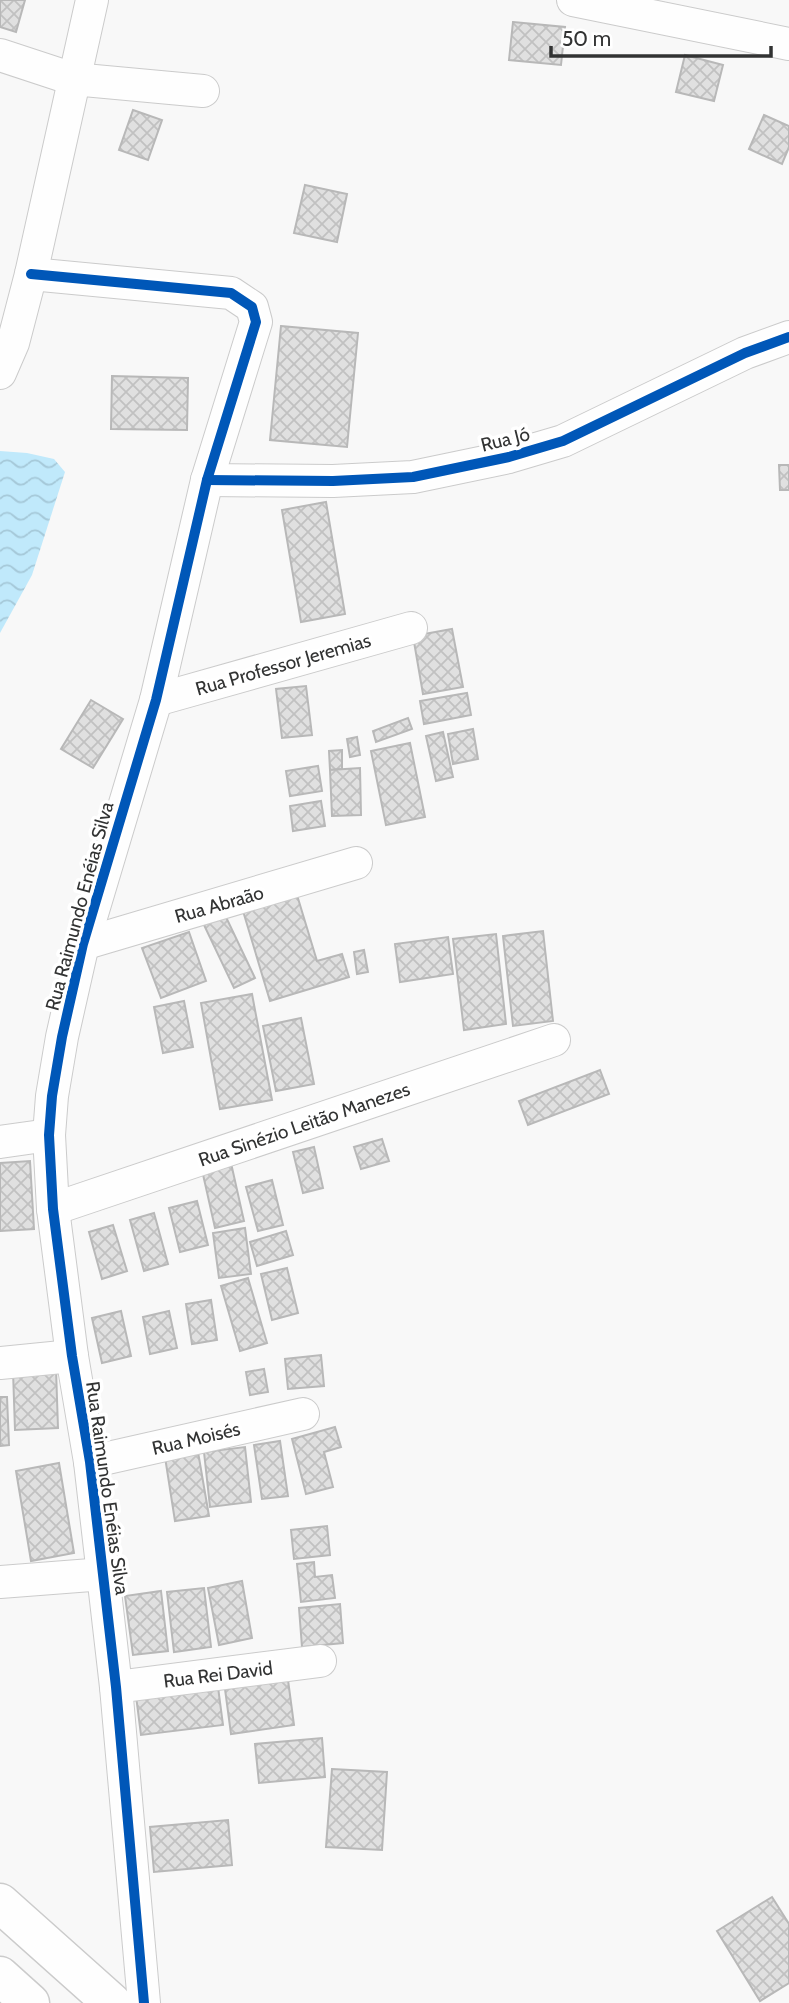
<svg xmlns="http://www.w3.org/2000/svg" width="789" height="2003" font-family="Cabin,sans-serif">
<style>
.water{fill:url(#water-waves)}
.building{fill:url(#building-cross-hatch);stroke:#b8b8b8;stroke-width:2}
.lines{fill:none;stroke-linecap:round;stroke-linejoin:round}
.minor-casing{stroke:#cbcbcb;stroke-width:34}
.secondary-casing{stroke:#cbcbcb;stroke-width:41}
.minor{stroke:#fefefe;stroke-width:32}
.secondary{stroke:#fefefe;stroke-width:38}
.cycleway-casing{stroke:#fff;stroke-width:15}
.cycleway{stroke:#0057b8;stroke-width:10}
.labels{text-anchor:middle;stroke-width:7;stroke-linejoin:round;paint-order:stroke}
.street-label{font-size:19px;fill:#323333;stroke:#fff}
</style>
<defs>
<pattern id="water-waves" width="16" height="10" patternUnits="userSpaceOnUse" patternTransform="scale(1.75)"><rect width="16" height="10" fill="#c0e9fb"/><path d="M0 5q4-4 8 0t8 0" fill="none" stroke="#a5c8d8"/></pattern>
<pattern id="building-cross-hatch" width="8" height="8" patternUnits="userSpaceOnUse" patternTransform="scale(1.75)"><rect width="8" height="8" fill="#e0e0e0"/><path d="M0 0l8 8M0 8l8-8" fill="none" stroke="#c1c1c1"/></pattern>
</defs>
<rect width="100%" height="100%" fill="#f8f8f8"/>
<polygon class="water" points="0,451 27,453 54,459 65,472 32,575 0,633"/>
<g class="building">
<polygon points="0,0 25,0 16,32 0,27"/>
<polygon points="513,22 565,27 561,65 509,60"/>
<polygon points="685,55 723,65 714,101 676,92"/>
<polygon points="133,110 162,120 148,160 119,150"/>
<polygon points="764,115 789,126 789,147 782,164 749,149"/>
<polygon points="305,185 347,194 337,242 294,233"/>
<polygon points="281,326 358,333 347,447 270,440"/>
<polygon points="112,376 188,378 187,430 111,429"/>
<polygon points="779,465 789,465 789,490 780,490"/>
<polygon points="326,502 345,614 301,622 282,510"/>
<polygon points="452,629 463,687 423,694 413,636"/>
<polygon points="306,686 312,735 282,738 276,689"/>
<polygon points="467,693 471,715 424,724 420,701"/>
<polygon points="91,700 123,719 93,768 61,749"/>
<polygon points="408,718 412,729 376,742 373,731"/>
<polygon points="473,729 478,759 453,764 448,734"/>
<polygon points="443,732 453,777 436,781 426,736"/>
<polygon points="357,737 360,755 350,757 347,739"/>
<polygon points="410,743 425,817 386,825 371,751"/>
<polygon points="342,750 342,769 330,770 329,751"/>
<polygon points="318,766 322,791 290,796 286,771"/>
<polygon points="360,768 361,815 332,816 330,770"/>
<polygon points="321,801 325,826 293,831 290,806"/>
<polygon points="297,895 317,961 342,954 349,977 270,1001 243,911"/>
<polygon points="225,915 255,978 234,988 204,925"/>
<polygon points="543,931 553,1021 513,1026 503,936"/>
<polygon points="189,932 206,981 161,998 142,948"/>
<polygon points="496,934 506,1024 464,1030 453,939"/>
<polygon points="448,937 453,974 400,982 395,944"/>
<polygon points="364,950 368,972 357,974 354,952"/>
<polygon points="252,994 272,1100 220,1109 201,1003"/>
<polygon points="184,1001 193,1047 163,1053 154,1007"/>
<polygon points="301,1018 314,1084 276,1091 263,1026"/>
<polygon points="600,1070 609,1094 528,1125 519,1101"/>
<polygon points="382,1139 389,1161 361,1169 354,1147"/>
<polygon points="314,1147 323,1188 303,1193 293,1152"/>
<polygon points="30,1161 34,1229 0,1231 0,1163"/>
<polygon points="231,1163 244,1221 215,1228 202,1170"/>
<polygon points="272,1180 283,1225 258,1231 246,1187"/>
<polygon points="197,1201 208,1245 180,1252 169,1208"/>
<polygon points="154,1213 168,1264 144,1271 130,1220"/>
<polygon points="113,1225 127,1271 102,1279 89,1232"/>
<polygon points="245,1228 251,1274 219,1278 213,1233"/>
<polygon points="286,1231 293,1255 257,1266 250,1242"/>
<polygon points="287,1268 298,1313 272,1320 261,1274"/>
<polygon points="248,1278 267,1343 240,1351 221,1286"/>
<polygon points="211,1300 217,1340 192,1344 186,1304"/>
<polygon points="121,1311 131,1356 102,1363 92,1318"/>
<polygon points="169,1311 177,1348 150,1354 143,1317"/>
<polygon points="321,1355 324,1386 288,1389 285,1359"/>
<polygon points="56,1369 58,1428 15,1430 13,1371"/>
<polygon points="264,1369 268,1392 250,1395 246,1372"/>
<polygon points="0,1397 7,1397 9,1445 0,1446"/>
<polygon points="335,1427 341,1447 324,1452 333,1487 306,1494 292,1439"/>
<polygon points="280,1441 288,1496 262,1499 254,1445"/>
<polygon points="245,1447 251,1502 210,1507 204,1452"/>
<polygon points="198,1452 209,1516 175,1521 165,1457"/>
<polygon points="59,1463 74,1553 31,1561 16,1471"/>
<polygon points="327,1526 330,1555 294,1559 291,1530"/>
<polygon points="314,1562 315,1577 332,1575 335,1598 301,1602 297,1564"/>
<polygon points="242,1581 252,1638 219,1645 208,1588"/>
<polygon points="204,1588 211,1647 174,1652 167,1592"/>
<polygon points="161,1591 168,1651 133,1655 125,1596"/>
<polygon points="340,1604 343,1643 302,1647 299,1608"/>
<polygon points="288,1680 294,1725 231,1734 225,1689"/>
<polygon points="218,1687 223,1725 141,1735 136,1696"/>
<polygon points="322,1738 325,1777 259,1783 255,1744"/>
<polygon points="332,1769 387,1772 382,1850 326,1847"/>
<polygon points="228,1820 232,1865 154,1872 150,1827"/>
<polygon points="772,1897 789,1924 789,1983 760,2001 717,1931"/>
</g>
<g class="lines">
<defs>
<g id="minor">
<polyline points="573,0 789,44"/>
<polyline points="0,55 73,79 203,91"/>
<polyline points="31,274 231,293 252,307 256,322 207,480 156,700 83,944 62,1037 52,1096 49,1135 53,1209 72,1356 90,1462 116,1687 144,2003"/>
<polyline points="0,373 13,343 31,274 92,0"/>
<polyline points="207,480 333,481 413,477 509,457 563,441 745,353 789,337"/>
<polyline points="156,700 411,628"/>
<polyline points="83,944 356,863"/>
<polyline points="0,1142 49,1135"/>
<polyline points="53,1209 554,1040"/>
<polyline points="0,1363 72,1356"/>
<polyline points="90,1462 303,1414"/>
<polyline points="0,1582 104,1574"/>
<polyline points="116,1687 320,1661"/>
</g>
<g id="secondary">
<polyline points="0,1903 112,2003"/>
<polyline points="0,1976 30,2003"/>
</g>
</defs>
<use href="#minor" class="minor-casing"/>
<use href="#secondary" class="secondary-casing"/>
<use href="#minor" class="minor"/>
<use href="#secondary" class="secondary"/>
<defs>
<g id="cycleway">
<polyline points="31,274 231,293 252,307 256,322 207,480 156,700 83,944 62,1037 52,1096 49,1135 53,1209 72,1356 90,1462 116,1687 144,2003"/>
<polyline points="207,480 333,481 413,477 509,457 563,441 745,353 789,337"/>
</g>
</defs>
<use href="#cycleway" class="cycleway-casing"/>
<use href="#cycleway" class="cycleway"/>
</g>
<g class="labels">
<g class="street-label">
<text transform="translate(505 439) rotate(-14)" y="7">Rua Jó</text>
<text transform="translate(283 664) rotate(-16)" y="7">Rua Professor Jeremias</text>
<text transform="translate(219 904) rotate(-16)" y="7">Rua Abraão</text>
<text transform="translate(79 906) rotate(-75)" y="7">Rua Raimundo Enéias Silva</text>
<text transform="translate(304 1124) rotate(-19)" y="7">Rua Sinézio Leitão Manezes</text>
<text transform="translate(196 1438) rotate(-13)" y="7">Rua Moisés</text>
<text transform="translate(108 1488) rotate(82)" y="7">Rua Raimundo Enéias Silva</text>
<text transform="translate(218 1674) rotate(-7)" y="7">Rua Rei David</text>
</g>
</g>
<path d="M551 46v10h220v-10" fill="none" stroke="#323333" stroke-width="3.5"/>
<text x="562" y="46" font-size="21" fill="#323333" stroke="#ffffff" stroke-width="5" paint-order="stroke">50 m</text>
</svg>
